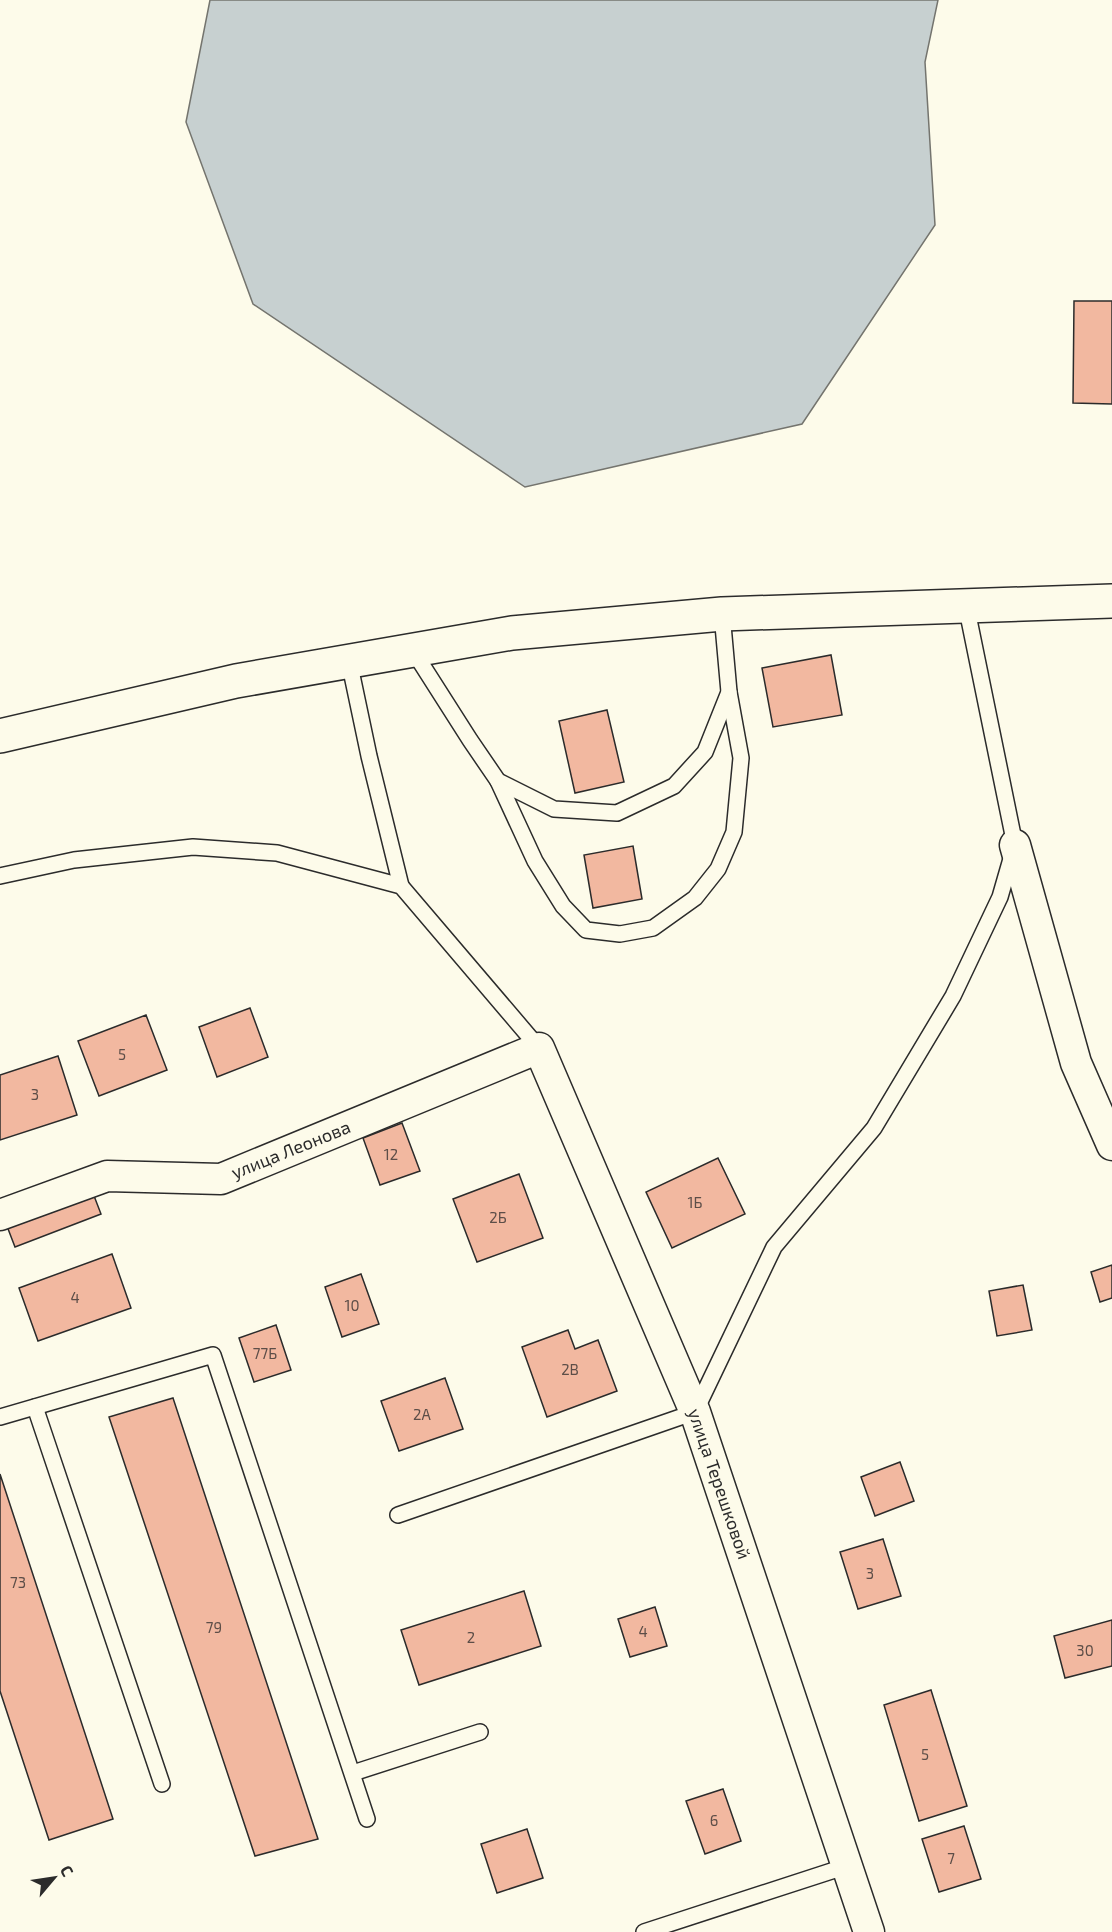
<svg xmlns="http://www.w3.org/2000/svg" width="1112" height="1932" font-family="'Exo 2',sans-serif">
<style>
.water{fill:#c7d0d0;stroke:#74746e;stroke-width:1.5}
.building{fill:#f2b8a0;stroke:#2b2b2b;stroke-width:1.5}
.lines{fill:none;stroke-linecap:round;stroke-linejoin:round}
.lane-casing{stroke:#2b2b2b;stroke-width:18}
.street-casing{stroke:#2b2b2b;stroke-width:33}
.secondary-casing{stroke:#2b2b2b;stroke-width:36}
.lane{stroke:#fdfbea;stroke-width:15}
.street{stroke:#fdfbea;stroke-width:30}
.secondary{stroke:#fdfbea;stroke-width:33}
.labels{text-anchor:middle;stroke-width:4.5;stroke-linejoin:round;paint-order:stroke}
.number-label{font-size:15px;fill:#5d4e48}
.street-label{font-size:18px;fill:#2b2b2b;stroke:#fdfbea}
</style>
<rect width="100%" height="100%" fill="#fdfbea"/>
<polygon class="water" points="210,0 938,0 925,62 935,225 802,424 525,487 253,304 186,122"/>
<g class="building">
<polygon points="1074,301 1112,301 1112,404 1073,403"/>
<polygon points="831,655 842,715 773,727 762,668"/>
<polygon points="607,710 624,782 575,793 559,721"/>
<polygon points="633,846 642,899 593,908 584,855"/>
<polygon points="250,1008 268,1057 217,1077 199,1027"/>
<polygon points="146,1015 167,1070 99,1096 78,1041"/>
<polygon points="58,1056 77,1115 0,1140 0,1075"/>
<polygon points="402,1123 420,1171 380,1185 363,1138"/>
<polygon points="718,1158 745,1214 672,1248 646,1192"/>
<polygon points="519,1174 543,1238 477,1262 453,1199"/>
<polygon points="91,1188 101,1214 15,1247 5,1221"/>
<polygon points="112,1254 131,1308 38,1341 19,1288"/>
<polygon points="1112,1265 1112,1298 1100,1302 1091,1272"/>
<polygon points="361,1274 379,1324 342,1337 325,1287"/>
<polygon points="1023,1285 1032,1330 997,1336 989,1291"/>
<polygon points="276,1325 291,1370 254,1382 239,1338"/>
<polygon points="568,1330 575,1349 598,1340 617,1391 547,1417 522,1347"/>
<polygon points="445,1378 463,1429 399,1451 381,1401"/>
<polygon points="173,1398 318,1839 255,1856 109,1417"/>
<polygon points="900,1462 914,1501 875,1516 861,1477"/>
<polygon points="0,1474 113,1819 49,1840 0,1691"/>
<polygon points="883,1539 901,1596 858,1609 840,1552"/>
<polygon points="524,1591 541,1646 419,1685 401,1630"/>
<polygon points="655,1607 667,1646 630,1657 618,1619"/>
<polygon points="1112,1620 1112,1666 1065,1678 1054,1636"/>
<polygon points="931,1690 967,1806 919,1821 884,1705"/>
<polygon points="723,1789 741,1841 705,1854 686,1801"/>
<polygon points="964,1826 981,1879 939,1892 922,1839"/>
<polygon points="527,1829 543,1878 497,1893 481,1844"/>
</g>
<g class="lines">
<defs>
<g id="lane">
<polyline points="412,649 470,740 498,781 554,809 617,813 674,786 705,752 729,692 722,614"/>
<polyline points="349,661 369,756 401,886"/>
<polyline points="498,781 535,861 563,906 586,930 620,934 653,928 695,898 718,869 734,832 741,758 729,692"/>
<polyline points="0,876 74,860 193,847 277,853 401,886 539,1048"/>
<polyline points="35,1407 162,1784"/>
<polyline points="0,1417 213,1355 367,1819"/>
<polyline points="398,1515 695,1412 774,1247 874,1128 953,996 1000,897 1015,845 966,605"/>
<polyline points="353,1773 480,1732"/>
<polyline points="644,1932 847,1866"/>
</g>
<g id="street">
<polyline points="1015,845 1076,1063 1112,1145"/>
<polyline points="0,1215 107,1176 221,1179 539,1048 695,1412 869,1932"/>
</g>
<polyline id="secondary" points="0,736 236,681 512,633 722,614 1112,601"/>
</defs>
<use href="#lane" class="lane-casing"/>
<use href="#street" class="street-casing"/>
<use href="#secondary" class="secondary-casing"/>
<use href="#lane" class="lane"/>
<use href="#street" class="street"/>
<use href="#secondary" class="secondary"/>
</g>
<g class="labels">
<g class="number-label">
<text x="122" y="1060">5</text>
<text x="35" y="1100">3</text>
<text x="391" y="1160">12</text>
<text x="695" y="1208">1Б</text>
<text x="498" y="1223">2Б</text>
<text x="75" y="1303">4</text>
<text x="352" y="1311">10</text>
<text x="265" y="1359">77Б</text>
<text x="570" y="1375">2В</text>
<text x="422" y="1420">2А</text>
<text x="870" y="1579">3</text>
<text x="18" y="1588">73</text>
<text x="214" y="1633">79</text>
<text x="643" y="1637">4</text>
<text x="471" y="1643">2</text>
<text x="1085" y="1656">30</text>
<text x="925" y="1760">5</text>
<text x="714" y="1826">6</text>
<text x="951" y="1864">7</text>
</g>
<g class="street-label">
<text transform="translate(291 1150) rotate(-22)" y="6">улица Леонова</text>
<text transform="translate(719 1484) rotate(71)" y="6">улица Терешковой</text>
</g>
</g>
<g transform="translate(54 1878) rotate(61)" stroke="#fdfbea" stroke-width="4.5" paint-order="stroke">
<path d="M0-4.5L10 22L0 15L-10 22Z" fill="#2b2b2b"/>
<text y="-9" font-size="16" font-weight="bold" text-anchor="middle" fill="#2b2b2b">С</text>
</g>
</svg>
